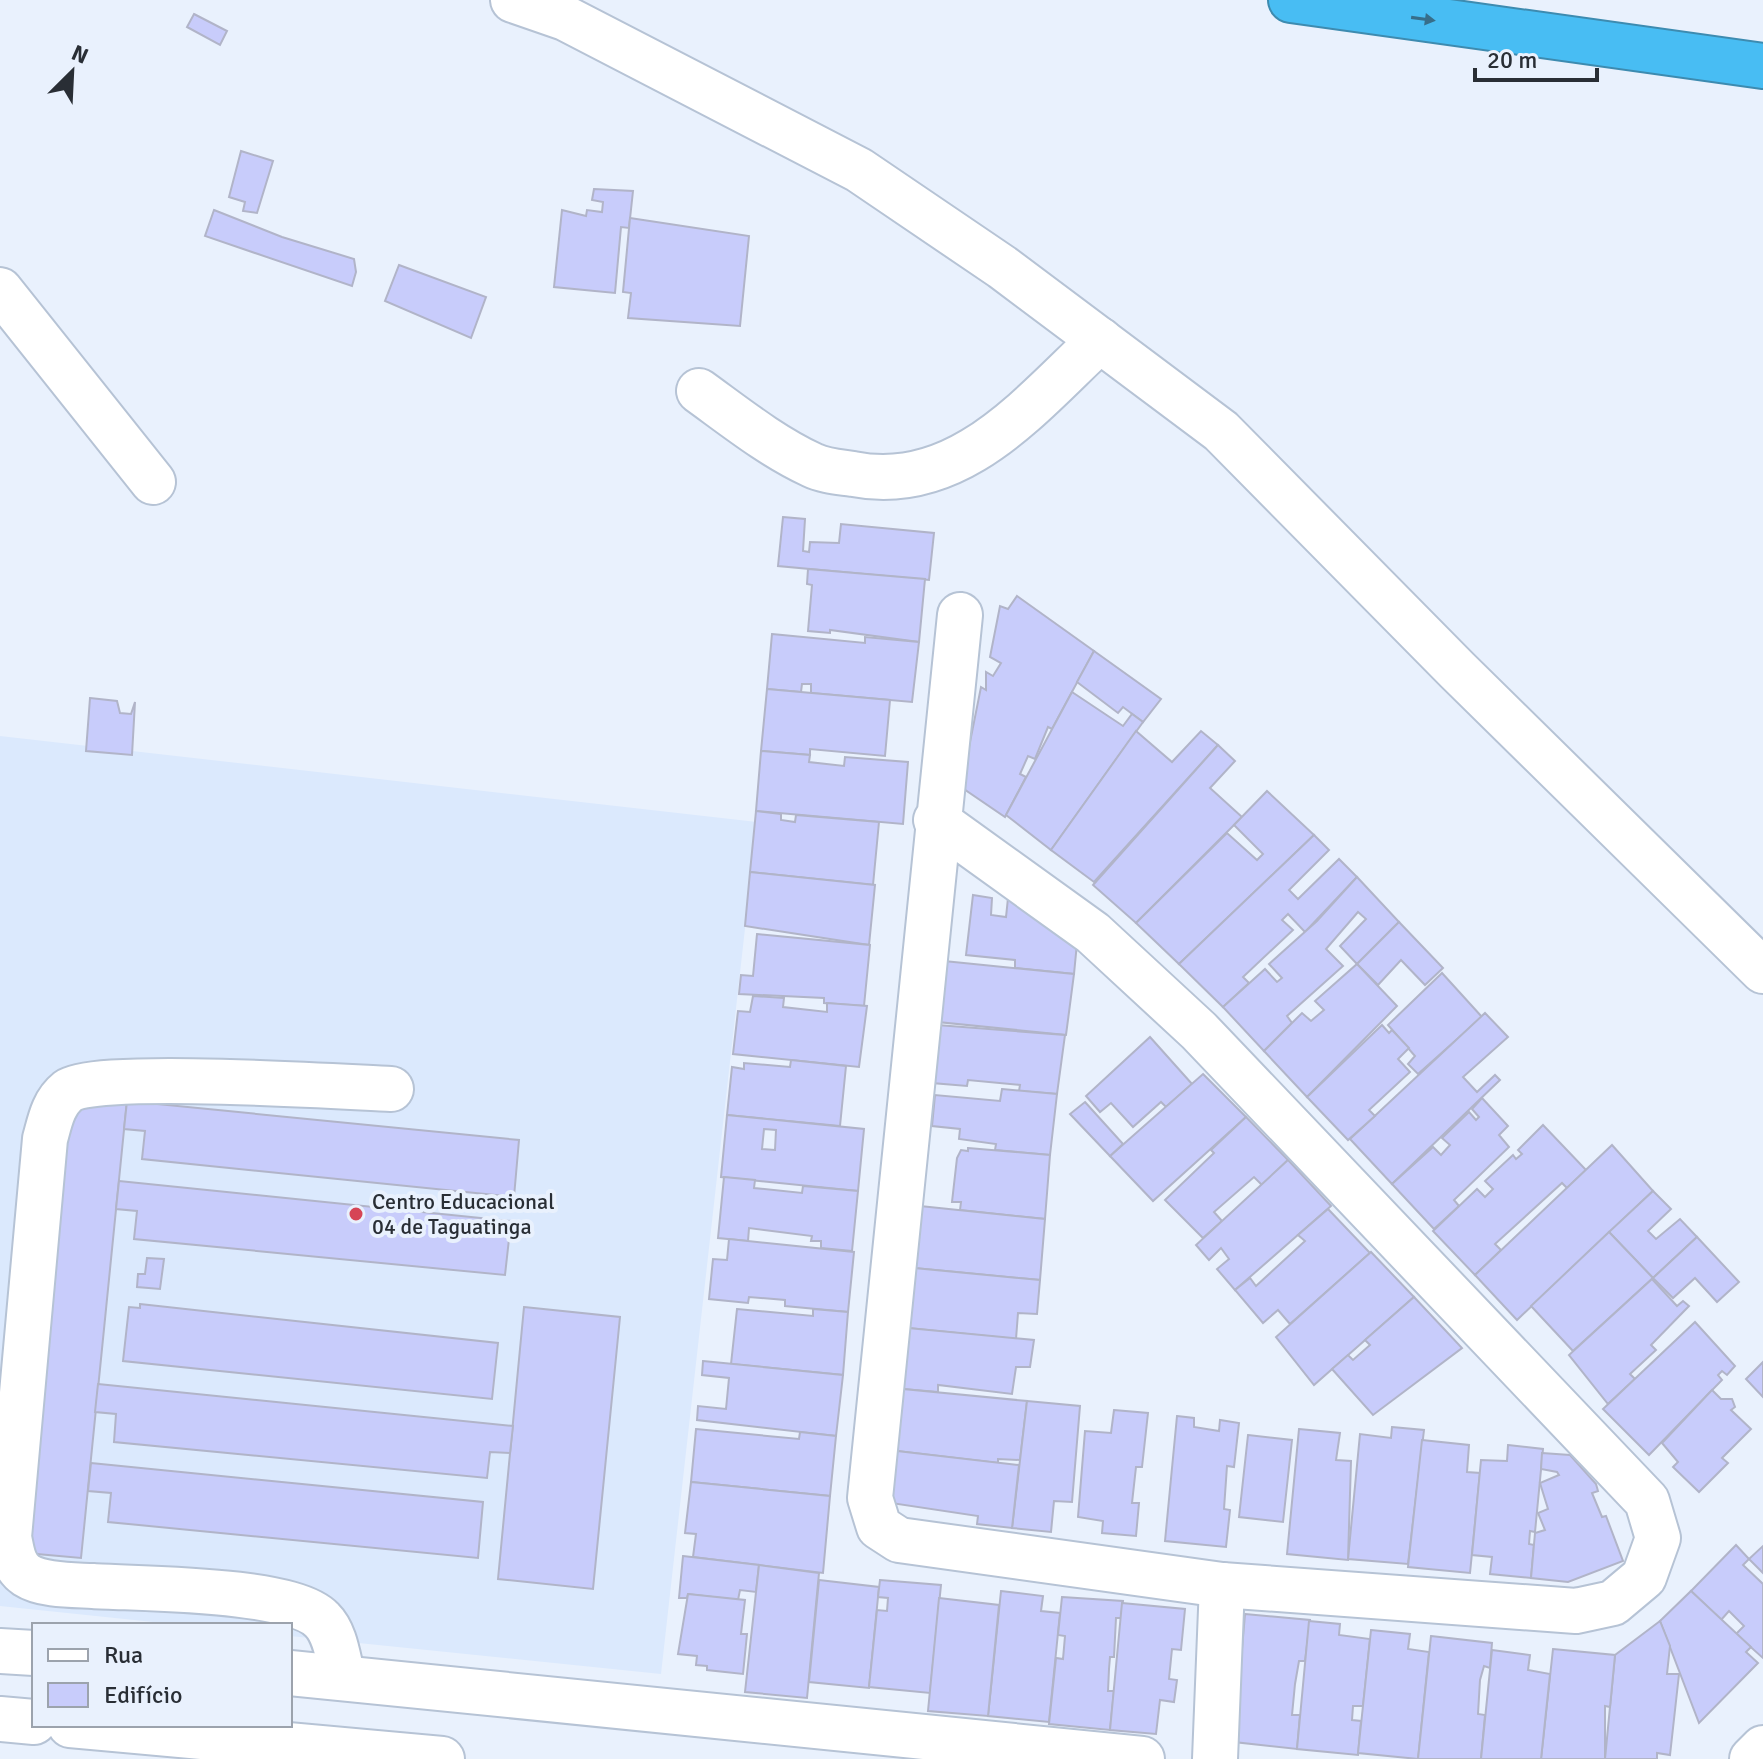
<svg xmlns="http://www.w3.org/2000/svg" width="1763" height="1759" font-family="Signika,sans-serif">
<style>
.built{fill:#dbe9fd}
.building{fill:#c8ccfb;stroke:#b1b4c8;stroke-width:2;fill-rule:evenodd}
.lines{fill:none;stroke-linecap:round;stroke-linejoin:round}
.minor-casing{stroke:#b6c3d5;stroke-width:48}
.highway-casing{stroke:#3d8bb0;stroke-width:48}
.minor{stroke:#fff;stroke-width:44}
.highway{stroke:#48bdf3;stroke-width:44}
.oneway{fill:#376e8a}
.poi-dot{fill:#d64556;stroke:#e9f1fd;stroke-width:3}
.labels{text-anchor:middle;stroke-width:8;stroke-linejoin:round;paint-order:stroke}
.poi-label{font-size:22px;fill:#292e35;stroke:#e9f1fd;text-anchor:start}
</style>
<rect width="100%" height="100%" fill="#e9f1fd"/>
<polygon class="built" points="0,736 757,822 661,1674 290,1636 290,1625 182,1625 0,1606"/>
<g class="building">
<polygon points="194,14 227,31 220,45 187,27"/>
<polygon points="241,151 273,161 257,213 243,211 245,202 229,197"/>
<polygon points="594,189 633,191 629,228 621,227 615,293 554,287 562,210 586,216 587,210 602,212 603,202 592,200"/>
<polygon points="214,210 282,237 354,259 356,272 352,286 205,236"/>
<polygon points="630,218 749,236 740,326 628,318 631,293 623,292"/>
<polygon points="399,265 486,297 471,338 385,301"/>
<polygon points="783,517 805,519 803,551 809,552 810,542 839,543 841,524 934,533 929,580 778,566"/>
<polygon points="808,569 925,579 919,642 830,630 830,633 808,631 812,585 807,584"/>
<polygon points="1017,596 1094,651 1052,729 1048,727 1035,759 1028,756 1020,774 1026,777 1005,817 961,787 981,687 986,690 986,672 993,676 1001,663 990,657 1000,606 1008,609"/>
<polygon points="772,634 865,643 865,637 919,642 912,702 811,693 811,684 802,684 801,692 767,689"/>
<polygon points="1094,651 1161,699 1143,722 1123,707 1118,713 1077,682"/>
<polygon points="767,689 890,700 885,756 810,749 810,755 761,751"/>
<polygon points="1072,692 1123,726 1132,714 1143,722 1051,850 1006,815"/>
<polygon points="90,698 117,701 120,713 131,714 135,702 132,755 86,751"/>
<polygon points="1136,731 1172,762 1201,731 1218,745 1094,882 1051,850"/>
<polygon points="1218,745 1235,761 1210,788 1242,817 1136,923 1093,885"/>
<polygon points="761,751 810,755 809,762 844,766 845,757 908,762 903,824 756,811"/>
<polygon points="1267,791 1314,835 1179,964 1136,923 1227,833 1257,860 1263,854 1234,825"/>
<polygon points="756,811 781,814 781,820 795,822 796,815 879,822 873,885 750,872"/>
<polygon points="1314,835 1329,850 1289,890 1298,899 1339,859 1357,877 1305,932 1288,914 1282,920 1293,930 1243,977 1249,983 1223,1007 1179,964"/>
<polygon points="750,872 875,885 869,945 745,926"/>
<polygon points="1357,877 1399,922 1357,964 1340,946 1366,919 1358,912 1326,949 1343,966 1287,1016 1292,1023 1264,1051 1223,1007 1265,969 1277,982 1282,978 1269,964 1317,921"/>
<polygon points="973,895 992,898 991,915 1006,917 1008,898 1077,943 1074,974 1015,968 1015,960 966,955"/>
<polygon points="1399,922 1443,968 1425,985 1401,960 1378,985 1357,964"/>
<polygon points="757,934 870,945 864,1006 824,1003 824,998 739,994 741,975 753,976"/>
<polygon points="944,961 1074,974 1066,1035 938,1022"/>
<polygon points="1357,964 1397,1006 1307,1097 1264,1051 1302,1013 1311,1021 1324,1010 1315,1001"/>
<polygon points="1442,973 1482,1017 1418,1074 1408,1064 1415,1056 1388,1025"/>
<polygon points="753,996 784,998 783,1007 827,1012 827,1003 867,1006 859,1067 733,1054 738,1011 750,1012"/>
<polygon points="1485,1013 1508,1037 1463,1077 1477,1092 1495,1075 1500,1080 1392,1184 1350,1139"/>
<polygon points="937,1025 1065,1035 1057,1094 1019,1091 1020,1085 968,1080 967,1086 932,1083"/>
<polygon points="1382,1025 1389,1033 1392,1030 1409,1048 1398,1059 1410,1072 1369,1110 1375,1116 1348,1140 1307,1097"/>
<polygon points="1150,1037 1192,1084 1166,1107 1161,1102 1133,1127 1111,1103 1100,1112 1086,1096"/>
<polygon points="791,1060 846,1066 840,1126 727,1115 732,1067 744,1069 744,1063 790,1067"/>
<polygon points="1203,1074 1246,1117 1153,1201 1110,1156"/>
<polygon points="1002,1089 1057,1094 1050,1155 995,1150 996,1144 959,1139 960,1129 932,1126 935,1095 1000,1101"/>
<polygon points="71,1095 127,1100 81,1558 26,1553"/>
<polygon points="1482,1098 1508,1126 1499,1135 1509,1147 1454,1200 1459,1206 1434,1229 1392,1184 1433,1147 1441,1155 1450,1145 1442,1138 1469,1112 1476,1120 1479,1117 1472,1109"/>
<polygon points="127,1101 519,1140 514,1197 142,1159 145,1131 124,1129"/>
<polygon points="1085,1102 1123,1144 1110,1156 1070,1114"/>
<path d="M727,1115l137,14 -6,62 -137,-14zM764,1129l12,1 -1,20 -13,-1z"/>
<polygon points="1246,1117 1288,1160 1262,1185 1254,1177 1214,1212 1222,1221 1203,1238 1165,1200 1214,1153 1211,1150"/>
<polygon points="1543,1125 1586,1170 1567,1188 1562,1183 1495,1244 1501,1250 1475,1275 1433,1231 1477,1189 1485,1197 1493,1189 1485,1181 1513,1155 1516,1159 1522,1154 1518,1150"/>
<polygon points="1612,1145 1653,1191 1517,1320 1475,1275"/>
<polygon points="968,1148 1050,1155 1045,1219 960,1210 961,1202 952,1202 957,1158 961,1150 968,1151"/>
<polygon points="1288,1160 1331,1206 1235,1290 1217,1269 1229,1259 1221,1248 1209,1260 1196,1245"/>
<polygon points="724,1177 755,1180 754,1188 802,1193 803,1186 858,1191 852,1251 821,1248 821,1241 811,1241 812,1236 749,1228 748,1241 718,1238"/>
<polygon points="119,1181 511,1221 505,1275 134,1239 137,1211 116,1209"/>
<polygon points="1653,1191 1671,1209 1648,1231 1656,1239 1680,1219 1697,1237 1653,1278 1609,1232"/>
<polygon points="920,1206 1045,1219 1040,1280 914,1268"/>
<polygon points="1328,1209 1370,1253 1290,1324 1278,1310 1263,1323 1235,1290 1250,1278 1256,1286 1305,1241 1298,1235"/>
<polygon points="1609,1232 1653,1278 1573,1351 1531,1306"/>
<polygon points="1697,1237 1739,1282 1717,1302 1695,1278 1673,1298 1653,1278"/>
<polygon points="729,1239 854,1252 848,1312 785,1306 785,1300 749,1297 748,1303 709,1299 713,1259 727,1260"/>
<polygon points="1371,1252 1414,1297 1314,1385 1276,1337"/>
<polygon points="147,1258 164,1259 160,1289 137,1287 138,1274 145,1274"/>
<polygon points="914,1268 1040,1280 1037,1314 1018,1313 1016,1339 908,1328"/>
<polygon points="1652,1279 1677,1306 1683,1301 1689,1306 1651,1345 1656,1350 1630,1374 1635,1379 1608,1404 1569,1355"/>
<polygon points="1414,1297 1462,1348 1373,1415 1332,1369 1348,1355 1353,1360 1370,1345 1365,1340"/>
<polygon points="140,1304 498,1343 492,1399 123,1361 129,1307 140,1308"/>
<polygon points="524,1307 620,1317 593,1589 498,1579"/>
<polygon points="737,1309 813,1316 813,1309 848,1312 843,1375 731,1364"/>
<polygon points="1695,1322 1735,1366 1727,1375 1722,1371 1718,1375 1722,1380 1649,1455 1603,1409"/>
<polygon points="908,1328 1034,1340 1030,1367 1016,1367 1012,1394 938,1385 938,1392 903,1389"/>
<polygon points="703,1361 843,1375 836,1436 697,1420 698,1406 726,1409 729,1378 702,1375"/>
<polygon points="1763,1362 1763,1397 1746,1379"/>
<polygon points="98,1384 513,1426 510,1453 490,1452 487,1478 114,1442 116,1414 95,1412"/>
<polygon points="903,1389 1027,1401 1020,1460 998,1459 998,1463 897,1451"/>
<polygon points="1712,1390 1721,1399 1732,1399 1735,1407 1731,1410 1751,1429 1722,1458 1728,1463 1699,1492 1673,1467 1678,1462 1662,1443"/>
<polygon points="1027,1401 1080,1406 1072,1502 1054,1501 1051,1532 1012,1528"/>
<polygon points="1114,1410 1148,1413 1142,1467 1136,1467 1132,1503 1139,1503 1136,1536 1102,1533 1103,1521 1078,1517 1085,1431 1111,1433"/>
<polygon points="1177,1416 1194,1418 1194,1427 1219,1431 1220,1420 1239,1423 1234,1467 1227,1466 1224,1509 1230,1510 1226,1547 1165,1541"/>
<polygon points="1392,1427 1424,1430 1408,1564 1348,1559 1360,1434 1391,1438"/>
<polygon points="696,1429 799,1439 800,1432 836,1436 830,1496 691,1482"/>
<polygon points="1299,1429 1340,1433 1336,1460 1351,1461 1348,1560 1287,1554"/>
<polygon points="1248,1435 1292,1440 1283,1522 1239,1517"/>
<polygon points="1422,1440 1469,1445 1467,1472 1480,1473 1470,1573 1408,1567"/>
<polygon points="1508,1445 1543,1449 1535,1532 1530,1531 1529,1544 1534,1545 1531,1578 1490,1574 1492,1557 1472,1555 1481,1460 1507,1461"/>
<polygon points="897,1451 1019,1465 1012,1528 977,1524 978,1516 891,1503"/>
<polygon points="1542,1453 1570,1455 1596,1484 1598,1491 1592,1493 1602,1517 1606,1516 1623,1561 1568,1582 1531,1578 1535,1533 1545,1530 1538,1513 1548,1509 1540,1483 1559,1475 1557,1472 1541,1469"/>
<polygon points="91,1463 483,1502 478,1558 108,1522 111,1493 88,1491"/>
<polygon points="691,1482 830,1496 823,1573 693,1557 696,1534 685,1533"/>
<polygon points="1736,1545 1749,1559 1743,1565 1763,1584 1763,1658 1736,1634 1744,1626 1729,1611 1721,1620 1691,1591"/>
<polygon points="1763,1546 1763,1573 1749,1559"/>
<polygon points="683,1556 759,1565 756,1592 740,1590 738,1600 688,1594 687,1598 679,1598"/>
<polygon points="759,1565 819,1573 807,1698 745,1692"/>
<polygon points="819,1580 879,1587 869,1688 809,1682"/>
<polygon points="880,1580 941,1585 930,1693 869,1687 877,1610 887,1611 888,1598 878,1597"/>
<polygon points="1001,1591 1043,1596 1041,1611 1060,1613 1049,1722 988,1716"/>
<polygon points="1691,1591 1751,1647 1746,1652 1758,1663 1699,1723 1660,1621"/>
<polygon points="688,1594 745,1600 741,1634 747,1634 743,1674 707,1670 707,1666 696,1665 697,1656 678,1654"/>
<polygon points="1062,1597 1123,1601 1121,1618 1116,1618 1114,1657 1110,1657 1109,1669 1108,1691 1114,1691 1110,1730 1049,1724 1056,1658 1063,1659 1065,1636 1058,1635"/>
<polygon points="939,1598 999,1605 988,1716 928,1711"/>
<polygon points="1122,1603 1185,1609 1181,1650 1172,1649 1169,1679 1177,1680 1174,1702 1160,1700 1156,1734 1110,1730"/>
<polygon points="1245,1614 1310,1620 1305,1661 1299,1661 1295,1684 1292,1715 1300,1715 1297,1749 1234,1742"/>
<polygon points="1309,1621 1340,1624 1339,1635 1370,1639 1363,1706 1353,1706 1352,1720 1361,1721 1358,1755 1297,1749"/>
<polygon points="1660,1621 1670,1646 1667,1674 1679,1674 1670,1755 1657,1753 1657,1759 1605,1759 1615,1655"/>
<polygon points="1371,1630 1410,1634 1408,1649 1429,1652 1418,1759 1358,1753"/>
<polygon points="1431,1636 1492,1643 1490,1668 1484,1666 1480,1680 1478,1714 1485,1715 1481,1759 1418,1759"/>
<polygon points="1553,1649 1615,1655 1610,1707 1605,1706 1605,1759 1541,1759"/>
<polygon points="1492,1650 1530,1655 1528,1670 1550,1674 1541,1759 1481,1759"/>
</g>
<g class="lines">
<defs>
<g id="minor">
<polyline points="513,0 565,18 859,170 1002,267 1221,431 1457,670 1763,971"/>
<polyline points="0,290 153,482"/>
<path d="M699,391c36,26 72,55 113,74 12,6 28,7 41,9 106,21 178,-70 247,-134"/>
<polyline points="936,820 1093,933 1199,1031 1647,1501 1658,1538 1644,1577 1613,1603 1576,1611 1222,1585 899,1540 879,1527 870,1498 960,615"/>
<polyline points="0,1651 34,1653"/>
<polyline points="290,1673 1142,1759"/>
<path d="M343,1677c-5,-18 -7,-43 -21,-57 -30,-32 -182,-31 -229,-34 -20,-1 -50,0 -67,-11 -13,-9 -14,-24 -17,-38l36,-398c5,-18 8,-36 23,-48 27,-20 274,-4 323,-2"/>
<polyline points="0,1719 34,1722"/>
<polyline points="70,1725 442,1759"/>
<polyline points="1215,1759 1222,1585"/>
<polyline points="1752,1759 1763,1748"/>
</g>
<polyline id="highway" points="1291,0 1763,66"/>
</defs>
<use href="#minor" class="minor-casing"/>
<use href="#highway" class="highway-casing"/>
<use href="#minor" class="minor"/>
<use href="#highway" class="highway"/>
</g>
<defs><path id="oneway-solid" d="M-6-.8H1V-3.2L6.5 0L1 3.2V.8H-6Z" transform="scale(2)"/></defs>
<use class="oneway" href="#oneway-solid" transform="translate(1423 19) rotate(8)"/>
<circle class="poi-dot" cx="356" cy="1214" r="8"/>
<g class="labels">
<g class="poi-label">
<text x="372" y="1209">Centro Educacional<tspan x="372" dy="25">04 de Taguatinga</tspan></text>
</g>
</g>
<rect x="32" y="1623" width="260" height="104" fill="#e9f1fd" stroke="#9ca3ad" stroke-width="2"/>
<rect x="48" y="1649" width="40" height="12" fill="#ffffff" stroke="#9ca3ad" stroke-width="2"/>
<text x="104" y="1663" font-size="24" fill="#292e35">Rua</text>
<rect x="48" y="1683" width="40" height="24" fill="#c8ccfb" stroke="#9ca3ad" stroke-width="2"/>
<text x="104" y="1703" font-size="24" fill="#292e35">Edifício</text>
<g transform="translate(72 72) rotate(24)" stroke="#e9f1fd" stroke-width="6" paint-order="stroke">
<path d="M0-6L14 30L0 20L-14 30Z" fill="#292e35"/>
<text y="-12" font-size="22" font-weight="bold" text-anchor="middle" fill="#292e35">N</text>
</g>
<path d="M1475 68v12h122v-12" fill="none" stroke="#292e35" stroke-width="4"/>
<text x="1487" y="68" font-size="24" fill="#292e35" stroke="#e9f1fd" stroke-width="6" paint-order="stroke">20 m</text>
</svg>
